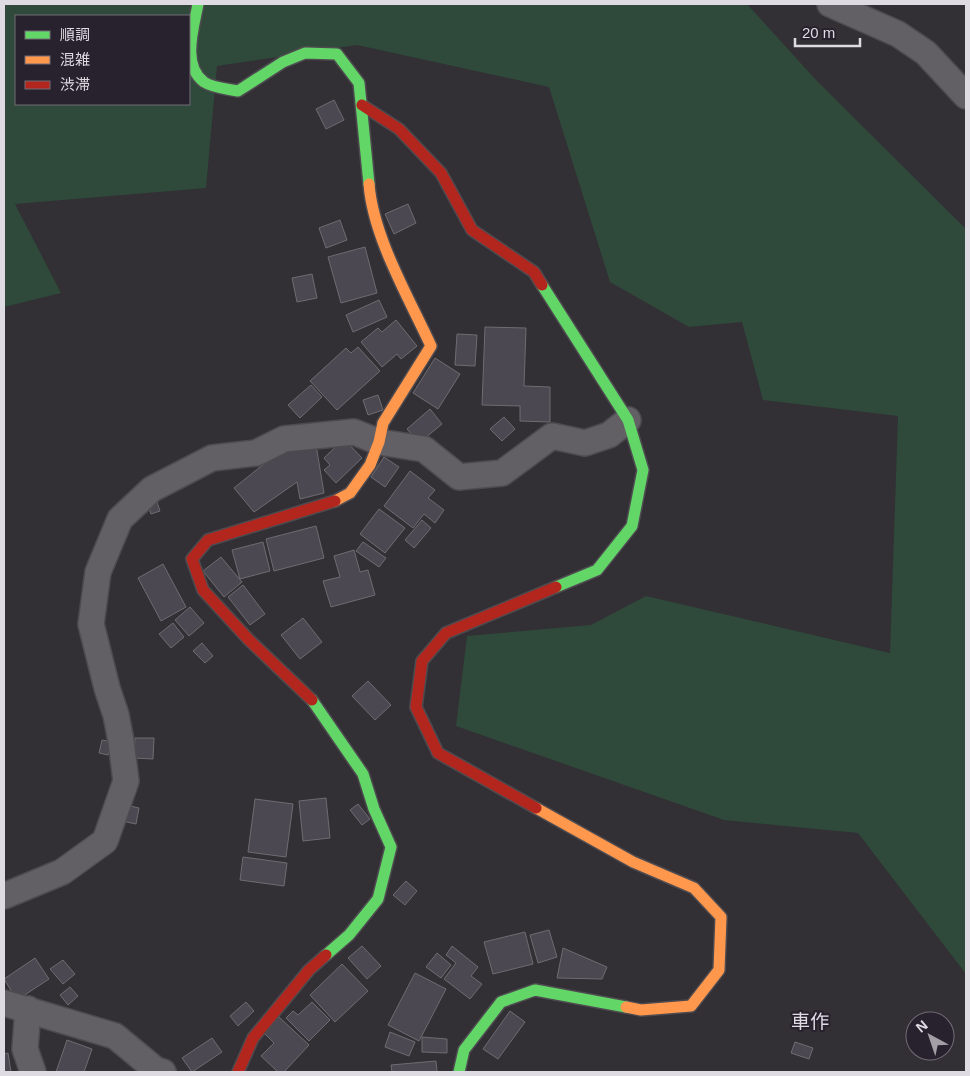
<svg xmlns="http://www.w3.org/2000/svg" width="970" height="1076" font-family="Arial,'Noto Sans JP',sans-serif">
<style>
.green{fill:#2f493a;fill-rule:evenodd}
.building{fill:#4c4851;stroke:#6e6c71}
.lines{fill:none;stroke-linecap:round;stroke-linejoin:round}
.street-casing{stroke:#4e4b50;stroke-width:28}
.fast-casing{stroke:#4e4b50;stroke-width:14}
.slow-casing{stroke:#4e4b50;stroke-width:14}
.jam-casing{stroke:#4e4b50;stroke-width:14}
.street{stroke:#636065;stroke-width:25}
.fast{stroke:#63d668;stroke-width:11}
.slow{stroke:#ff974d;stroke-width:11}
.jam{stroke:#b3261e;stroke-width:11}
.labels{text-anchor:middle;stroke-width:4.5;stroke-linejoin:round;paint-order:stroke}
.neighbourhood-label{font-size:19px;fill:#dfdbe3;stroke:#28222e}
</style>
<rect width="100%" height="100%" fill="#322f35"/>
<path class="green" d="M4,4h743l69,76 150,149v745l-108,-141 -134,-13 -268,-94 11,-90 124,-11 55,-29 244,57 8,-237 -135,-16 -21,-78 -53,5 -79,-45 -61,-195 -192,-42 -140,21 -11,122 -191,16 46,89 -57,14zM16,16h173v88h-173z"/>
<g class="building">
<polygon points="334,100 344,120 326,129 316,109"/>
<polygon points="408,204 416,223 394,234 385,214"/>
<polygon points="340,220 347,240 326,248 319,228"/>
<polygon points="365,247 377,293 341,303 328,257"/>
<polygon points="312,274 317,298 297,302 292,278"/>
<polygon points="379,300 387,317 353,332 346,315"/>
<polygon points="396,320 417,346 401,359 397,354 382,367 361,342 378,328 382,332"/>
<polygon points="485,327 526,328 524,386 550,387 550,422 520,421 520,406 482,405"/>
<polygon points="457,334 477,335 475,366 455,365"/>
<polygon points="358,347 380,371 337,410 310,381 346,348 351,353"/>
<polygon points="435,358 460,374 438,409 413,393"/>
<polygon points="311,385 322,397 300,418 288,405"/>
<polygon points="378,395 383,410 368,415 363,400"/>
<polygon points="430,409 442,424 419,443 407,429"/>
<polygon points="504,417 515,429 502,441 490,429"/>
<polygon points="344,439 362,458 336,483 324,470 330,465 324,458"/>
<polygon points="316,445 324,493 300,499 297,482 254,512 234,488 285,447"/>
<polygon points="384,457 399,467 385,487 371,477"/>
<polygon points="410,471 435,490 428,498 444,510 435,523 424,514 413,528 384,506"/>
<polygon points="154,493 160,511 151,514 145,496"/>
<polygon points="379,509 405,528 385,553 360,534"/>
<polygon points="422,520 431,528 414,548 405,540"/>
<polygon points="316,526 324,558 274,571 266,539"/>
<polygon points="263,542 270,571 240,579 232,550"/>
<polygon points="363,542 386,558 379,567 356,551"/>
<polygon points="354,550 360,572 368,570 375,595 331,607 323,581 340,577 334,556"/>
<polygon points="221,557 242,582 224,597 203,571"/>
<polygon points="163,564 186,607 161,621 138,578"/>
<polygon points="243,585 265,614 250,625 228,597"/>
<polygon points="190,607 204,623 189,636 175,620"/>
<polygon points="303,618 322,642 300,659 281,635"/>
<polygon points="173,623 184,637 171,648 159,634"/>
<polygon points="202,643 213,656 205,663 193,651"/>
<polygon points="368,681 391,705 375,720 352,696"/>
<polygon points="135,738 154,738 153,759 134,758"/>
<polygon points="102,740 112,742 108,755 99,753"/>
<polygon points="326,798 330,838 303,841 299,801"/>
<polygon points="255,799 293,804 286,857 248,852"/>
<polygon points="358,804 370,819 362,825 350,810"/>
<polygon points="126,805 139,808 136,824 122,821"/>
<polygon points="243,857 287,863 284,886 240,880"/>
<polygon points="406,881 417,891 405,905 393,895"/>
<polygon points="549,930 557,957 538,963 530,935"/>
<polygon points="525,932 533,964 493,974 484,942"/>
<polygon points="362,946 381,966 367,979 348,958"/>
<polygon points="452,946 478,967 471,976 482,984 470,999 444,979 456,963 446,955"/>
<polygon points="563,948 607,967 602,979 557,978"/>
<polygon points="437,953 451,965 441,978 426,967"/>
<polygon points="35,958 49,979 17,1000 4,979"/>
<polygon points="63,960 75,974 63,984 50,969"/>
<polygon points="342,964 368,991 335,1022 310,995"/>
<polygon points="415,973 446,989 419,1041 388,1025"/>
<polygon points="70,987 78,996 68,1005 60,995"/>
<polygon points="246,1002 254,1011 238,1026 230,1016"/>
<polygon points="312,1002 330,1020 309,1041 286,1018 293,1011 298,1015"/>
<polygon points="510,1011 525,1022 498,1059 483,1049"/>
<polygon points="279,1017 309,1045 284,1072 278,1072 261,1056 274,1043 264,1033"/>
<polygon points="390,1032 415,1042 409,1056 385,1047"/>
<polygon points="422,1037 447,1039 447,1053 422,1052"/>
<polygon points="212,1038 222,1052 192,1072 182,1058"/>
<polygon points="67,1040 92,1049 84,1072 56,1072"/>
<polygon points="795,1042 813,1048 809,1059 791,1053"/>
<polygon points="8,1053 11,1072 4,1072 4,1054"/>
<polygon points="436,1061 437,1072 392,1072 391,1065"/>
</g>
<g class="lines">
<defs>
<g id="street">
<polyline points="830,4 898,34 926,53 966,96"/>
<polyline points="4,896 62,872 105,841 126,781 121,741 116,715 107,688 91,624 98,572 120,519 152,489 212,458 256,453 284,439 354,432 379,442 424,449 459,477 502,473 552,436 585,443 609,435 628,420"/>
<polyline points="4,1003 115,1036 156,1070 163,1072"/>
<polyline points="28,1009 25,1049 33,1072"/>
</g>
<g id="fast">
<path d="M198,4c-4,23 -17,61 6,78 9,6 24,7 34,9l45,-29 22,-9 32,1 22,29 10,101"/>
<polyline points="542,285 628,420 643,470 632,526 597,570 556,587"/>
<polyline points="312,700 363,774 374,809 391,847 378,899 349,935 326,955"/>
<polyline points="459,1072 464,1050 501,1002 535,990 626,1007"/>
</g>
<g id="slow">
<path d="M335,501l15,-8 20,-28 9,-23 4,-19 48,-77c-22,-48 -58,-109 -62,-162"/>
<polyline points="536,808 633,862 694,888 721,917 719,970 691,1006 641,1010 626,1007"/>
</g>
<g id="jam">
<polyline points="362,105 399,129 441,173 472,230 534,272 542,285"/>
<polyline points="312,700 249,640 203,590 192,559 208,540 335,501"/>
<polyline points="536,808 438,753 416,707 422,661 446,633 556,587"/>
<polyline points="238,1072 253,1038 309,970 326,955"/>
</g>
</defs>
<use href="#street" class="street-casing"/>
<use href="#fast" class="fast-casing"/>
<use href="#slow" class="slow-casing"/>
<use href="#jam" class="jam-casing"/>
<use href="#street" class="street"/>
<use href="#fast" class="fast"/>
<use href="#slow" class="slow"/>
<use href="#jam" class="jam"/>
</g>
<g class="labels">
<g class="neighbourhood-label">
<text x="810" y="1028">車作</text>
</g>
</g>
<rect width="970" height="1076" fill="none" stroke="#dfdbe3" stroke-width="10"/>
<rect x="15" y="15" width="175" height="90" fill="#28222e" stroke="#716c76"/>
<rect x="25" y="31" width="25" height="8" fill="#63d668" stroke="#716c76"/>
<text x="60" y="40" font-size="15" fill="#dfdbe3">順調</text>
<rect x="25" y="56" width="25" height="8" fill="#ff974d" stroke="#716c76"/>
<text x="60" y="65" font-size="15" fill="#dfdbe3">混雑</text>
<rect x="25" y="81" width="25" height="8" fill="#b3261e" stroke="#716c76"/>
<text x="60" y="90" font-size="15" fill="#dfdbe3">渋滞</text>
<g transform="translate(930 1036) rotate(320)"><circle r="24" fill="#28222e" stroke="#716c76"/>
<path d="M0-4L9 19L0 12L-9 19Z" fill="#a29fa6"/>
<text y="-8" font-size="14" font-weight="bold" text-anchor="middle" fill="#dfdbe3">N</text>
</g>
<path d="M795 38v8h65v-8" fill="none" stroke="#dfdbe3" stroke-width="2.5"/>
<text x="802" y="38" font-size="15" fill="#dfdbe3" stroke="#28222e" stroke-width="4" paint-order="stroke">20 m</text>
</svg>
